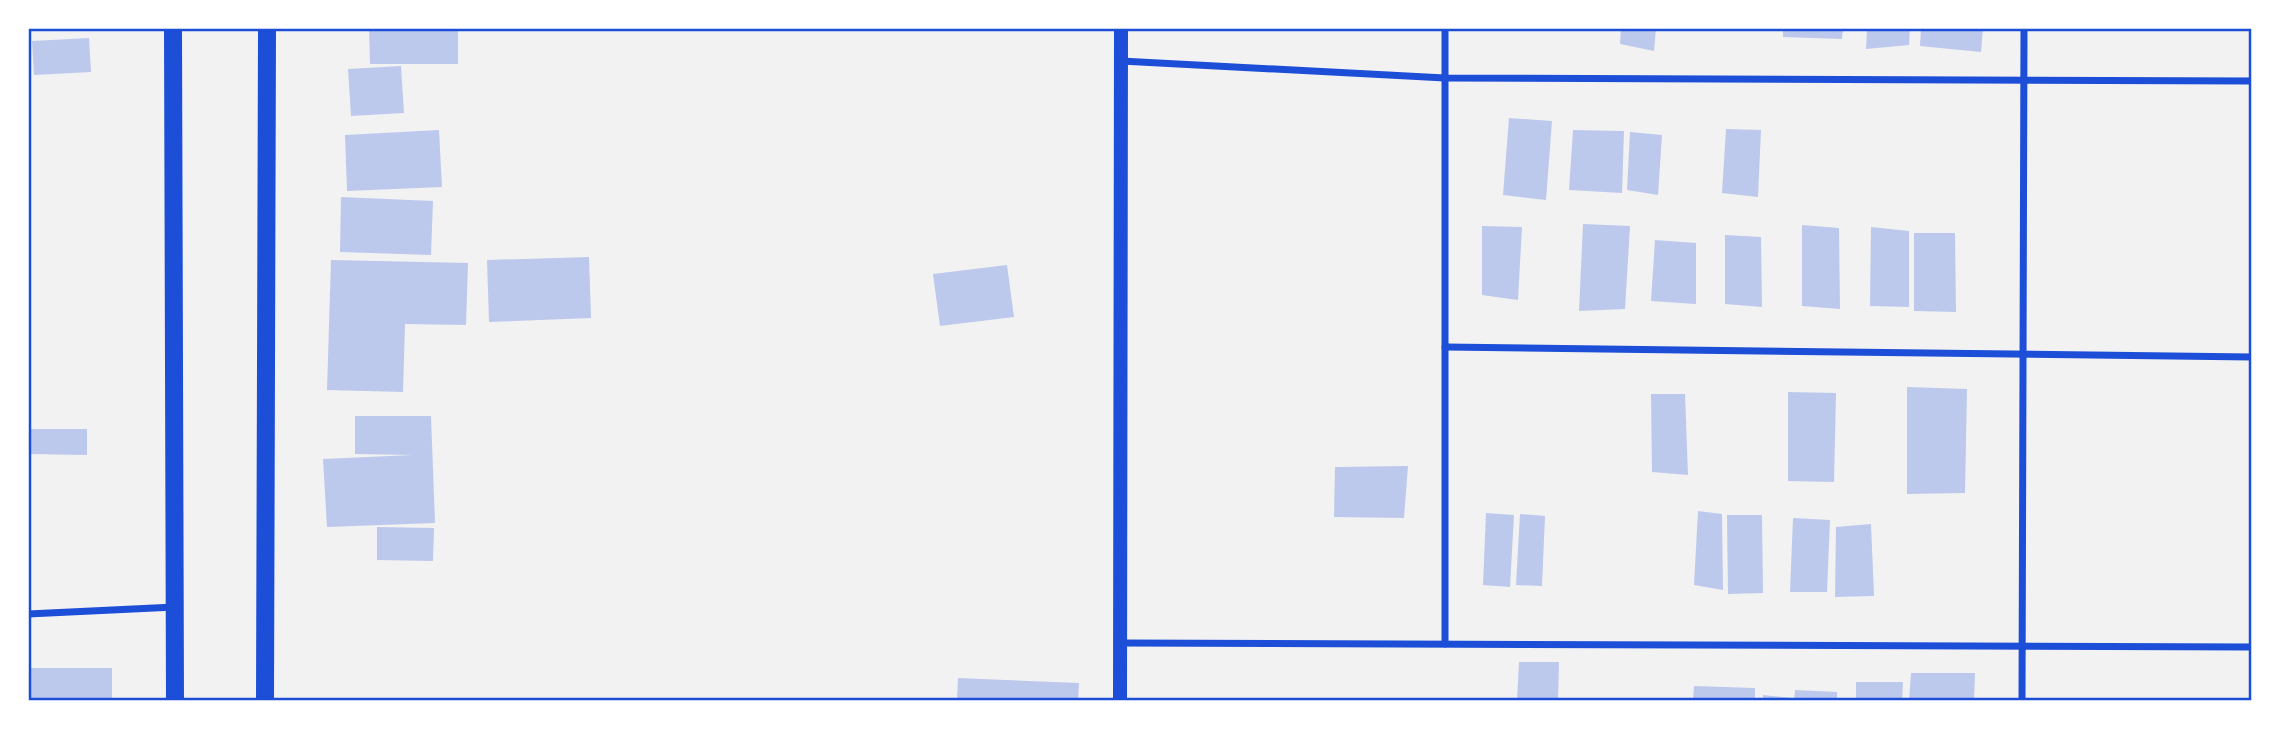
<svg xmlns="http://www.w3.org/2000/svg" width="2280" height="729" font-family="Jost,sans-serif">
<style>
.building{fill:#bdc9ec}
.lines{fill:none;stroke-linecap:round;stroke-linejoin:round}
.minor{stroke:#1d4ed8;stroke-width:7}
.secondary{stroke:#1d4ed8;stroke-width:14}
.primary{stroke:#1d4ed8;stroke-width:18}
.neatline{fill:none;stroke:#1d4ed8;stroke-width:2.5}
</style>
<rect width="100%" height="100%" fill="#f2f2f2"/>
<g class="building">
<polygon points="369,28 458,28 458,64 370,64"/>
<polygon points="1621,28 1656,28 1654,51 1620,44"/>
<polygon points="1783,28 1843,28 1842,39 1783,37"/>
<polygon points="1867,28 1910,28 1909,45 1866,49"/>
<polygon points="1921,28 1983,28 1981,52 1920,46"/>
<polygon points="89,38 91,72 34,75 32,41"/>
<polygon points="401,66 404,113 351,116 348,69"/>
<polygon points="1509,118 1552,121 1546,200 1503,195"/>
<polygon points="1726,129 1761,130 1758,197 1722,193"/>
<polygon points="439,130 442,187 347,191 345,135"/>
<polygon points="1573,130 1624,131 1622,193 1569,190"/>
<polygon points="1630,132 1662,135 1658,195 1627,190"/>
<polygon points="341,197 433,201 431,255 340,252"/>
<polygon points="1583,224 1630,226 1625,309 1579,311"/>
<polygon points="1802,225 1839,228 1840,309 1802,306"/>
<polygon points="1482,226 1522,227 1518,300 1482,295"/>
<polygon points="1871,227 1909,231 1909,307 1870,306"/>
<polygon points="1914,233 1955,233 1956,312 1914,311"/>
<polygon points="1725,235 1761,237 1762,307 1725,304"/>
<polygon points="1655,240 1696,243 1696,304 1651,301"/>
<polygon points="589,257 591,318 489,322 487,260"/>
<polygon points="331,260 468,263 466,325 405,324 403,392 327,390"/>
<polygon points="1007,265 1014,317 940,326 933,274"/>
<polygon points="1907,387 1967,389 1965,493 1907,494"/>
<polygon points="1788,392 1836,393 1834,482 1788,481"/>
<polygon points="1651,394 1685,394 1688,475 1652,472"/>
<polygon points="355,416 431,416 435,523 327,527 323,459 412,455 355,454"/>
<polygon points="28,429 87,429 87,455 28,454"/>
<polygon points="1408,466 1404,518 1334,517 1335,467"/>
<polygon points="1698,511 1722,514 1723,590 1694,585"/>
<polygon points="1486,513 1514,515 1510,587 1483,585"/>
<polygon points="1520,514 1545,516 1542,586 1516,585"/>
<polygon points="1727,515 1762,515 1763,593 1728,594"/>
<polygon points="1793,518 1830,520 1827,592 1790,592"/>
<polygon points="1871,524 1874,596 1835,597 1836,527"/>
<polygon points="377,527 434,528 433,561 377,560"/>
<polygon points="1519,662 1559,662 1558,701 1517,701"/>
<rect x="28" y="668" width="84" height="33"/>
<polygon points="1911,673 1975,673 1974,701 1909,701"/>
<polygon points="958,678 1079,683 1078,701 957,701"/>
<polygon points="1856,682 1903,682 1902,701 1856,701"/>
<polygon points="1694,686 1755,688 1755,701 1693,701"/>
<polygon points="1795,690 1837,692 1837,701 1794,701"/>
<polygon points="1763,695 1791,698 1791,701 1763,701"/>
</g>
<g class="lines">
<g class="minor">
<polyline points="1121,61 1445,78 2252,81"/>
<polyline points="1445,347 2252,357"/>
<polyline points="28,614 175,607"/>
<polyline points="1120,643 2252,647"/>
<polyline points="1445,644 1445,28"/>
<polyline points="2022,701 2024,28"/>
</g>
<polyline class="secondary" points="1120,701 1121,28"/>
<g class="primary">
<polyline points="173,28 175,701"/>
<polyline points="265,701 267,28"/>
</g>
</g>
<rect width="2280" height="729" fill="none" stroke="#ffffff" stroke-width="60"/>
<rect x="30" y="30" width="2220" height="669" class="neatline"/>
</svg>
